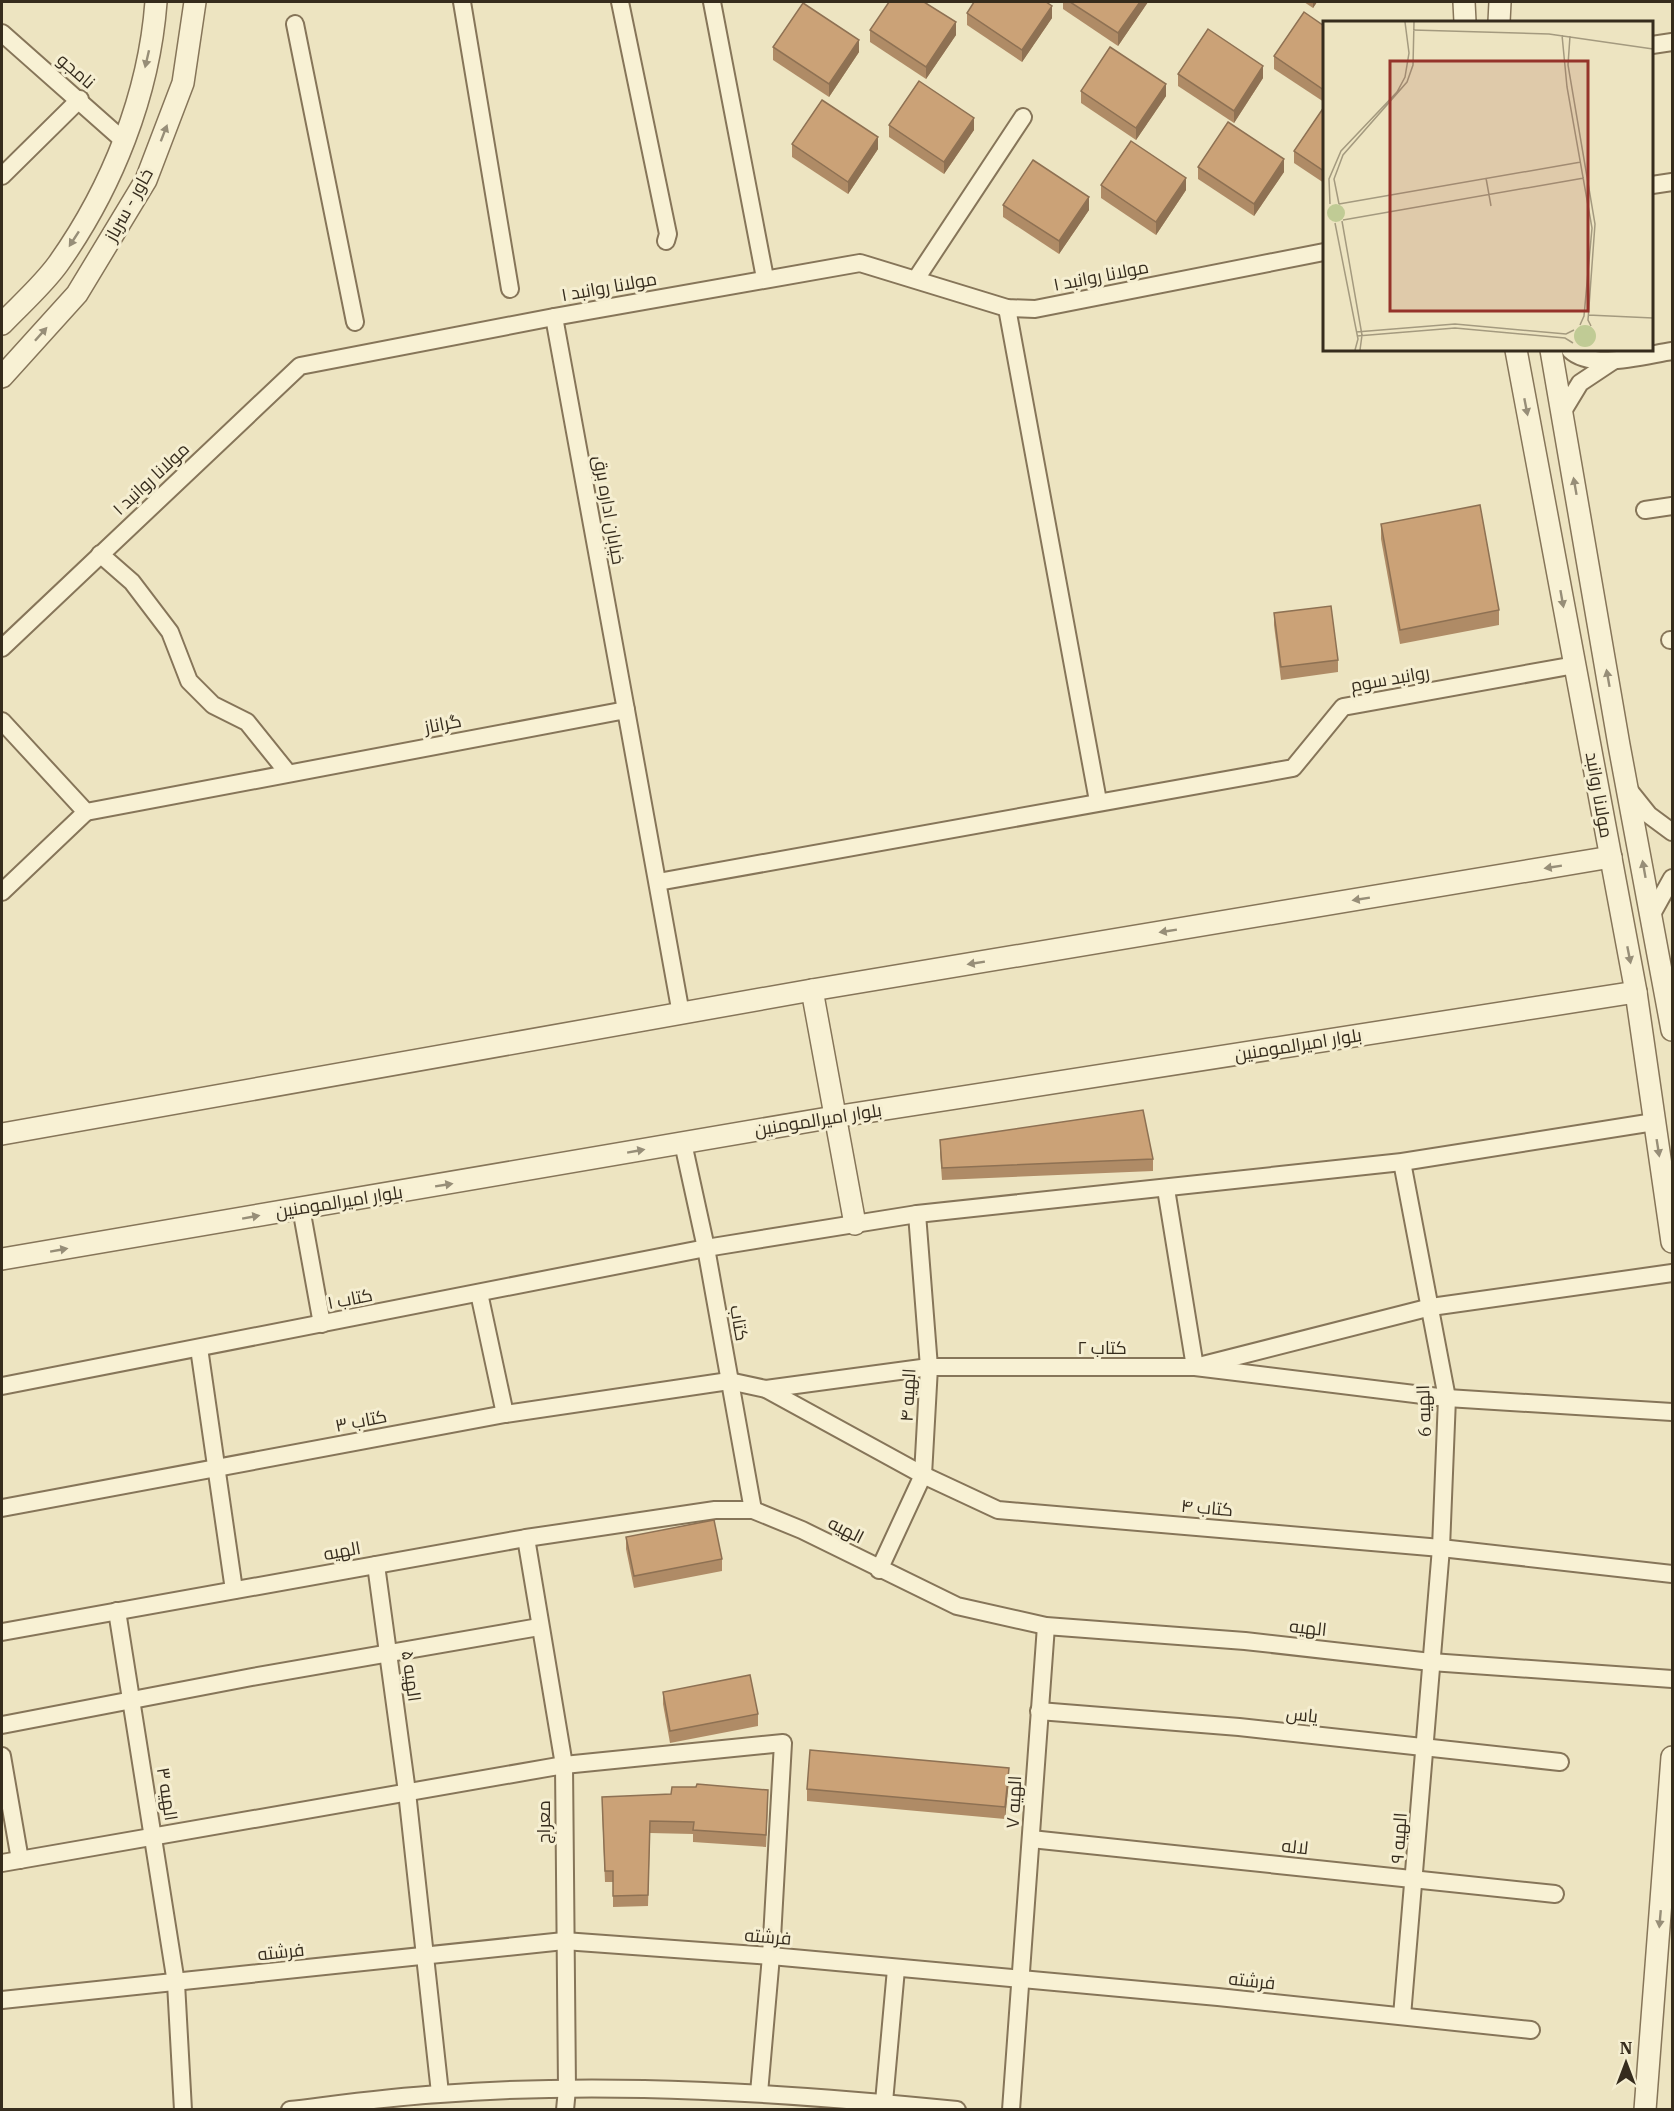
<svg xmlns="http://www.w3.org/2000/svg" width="1674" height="2111" font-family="'IBM Plex Serif',Cairo,serif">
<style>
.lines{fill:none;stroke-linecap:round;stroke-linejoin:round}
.minor-casing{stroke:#867559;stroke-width:20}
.tertiary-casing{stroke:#867559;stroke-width:24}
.minor{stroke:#f8f1d4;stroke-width:16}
.tertiary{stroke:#f8f1d4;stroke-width:21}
.wall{fill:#af8b66}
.shaded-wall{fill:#8e7153}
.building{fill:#cba277;stroke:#8e7153;stroke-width:1.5}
.oneway{fill:#978e78}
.labels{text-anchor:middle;stroke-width:6;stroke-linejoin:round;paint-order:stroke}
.street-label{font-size:18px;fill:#362c1d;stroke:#f5eed1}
.inset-road{fill:none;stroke:#a49a7f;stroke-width:1.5}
.view{fill:#95332a;fill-opacity:0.15;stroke:#95332a;stroke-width:3}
.inset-edge{fill:none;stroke:#362c1d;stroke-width:3}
</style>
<rect width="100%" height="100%" fill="#ede4c1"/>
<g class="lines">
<defs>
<g id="minor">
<polyline points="462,2 510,289"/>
<polyline points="620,2 668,234 666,241"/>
<polyline points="712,2 765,278"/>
<polyline points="295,24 355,322"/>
<polyline points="2,33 124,141"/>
<polyline points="1652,45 1672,42"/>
<polyline points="2,176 80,99"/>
<polyline points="1652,185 1672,182"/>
<polyline points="916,279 1023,117"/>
<polyline points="1007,308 1098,801"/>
<polyline points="554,317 626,710"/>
<path d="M1570,350c22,21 75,5 102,1"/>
<polyline points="1563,411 1580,383 1613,361"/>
<polyline points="1645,510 1672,506"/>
<polyline points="100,554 132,582 170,632 189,681 213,705 247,722 288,773"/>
<polyline points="1670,640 1672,640"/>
<polyline points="2,648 300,366 554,317 860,263 1007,308 1035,309 1324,252"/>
<polyline points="2,721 86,812 626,710 681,1014"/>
<polyline points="1629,790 1649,815 1672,832"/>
<polyline points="658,882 1293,768 1343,707 1575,665"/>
<polyline points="2,892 86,812"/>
<polyline points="1652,914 1672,878"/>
<polyline points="683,1143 706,1248 753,1510"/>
<polyline points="1402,1162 1447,1398 1441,1548 1402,2016"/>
<polyline points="1166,1189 1195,1367 1447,1398 1672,1412"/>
<polyline points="301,1208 322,1324"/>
<polyline points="479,1293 505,1414"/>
<polyline points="199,1348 234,1590"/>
<polyline points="2,1386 706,1248 917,1214 1402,1162 1654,1122"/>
<polyline points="766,1389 929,1367 1195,1367 1431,1307 1672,1273"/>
<polyline points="2,1508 505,1414 729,1381 766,1389 923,1475 998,1510 1441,1548 1672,1574"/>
<polyline points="526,1538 564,1765 567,2089 565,2110"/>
<polyline points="376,1565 407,1792 440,2093"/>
<polyline points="879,1570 923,1475 929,1367 917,1214"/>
<polyline points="117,1611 176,1983 183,2110"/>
<polyline points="2,1632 526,1538 715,1510 753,1510 802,1530 957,1606 1046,1626 1245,1641 1431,1662 1672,1679"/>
<polyline points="1039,1711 1239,1727 1560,1762"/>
<polyline points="2,1725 252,1677 539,1627"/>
<polyline points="2,1756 20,1860"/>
<polyline points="1031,1839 1555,1894"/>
<polyline points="2,1863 564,1765 783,1743 771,1956 759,2093"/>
<polyline points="2,2000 564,1941 771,1956 1218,1997 1531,2030"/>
<polyline points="884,2102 896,1969"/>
<path d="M290,2110c50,-6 100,-13 150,-16 169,-13 348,-1 517,16"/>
<polyline points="1011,2110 1046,1626"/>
</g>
<g id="tertiary">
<polyline points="1464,2 1465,22"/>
<polyline points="1499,22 1500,2"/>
<path d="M2,324c18,-19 40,-38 56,-60 54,-76 91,-169 98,-262"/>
<polyline points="1516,350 1636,992 1672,1242"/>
<polyline points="1551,350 1619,745 1672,1030"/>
<polyline points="2,377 77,294 146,180 183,83 195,2"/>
<polyline points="812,990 855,1224"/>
<polyline points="2,1134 812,990 1611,857"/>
<polyline points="2,1259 834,1117 1636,992"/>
<polyline points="1645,2110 1672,1757"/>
</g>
</defs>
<use href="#minor" class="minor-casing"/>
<use href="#tertiary" class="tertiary-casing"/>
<use href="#minor" class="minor"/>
<use href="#tertiary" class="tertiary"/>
</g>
<g class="wall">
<polygon points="1063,2 1148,2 1118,46 1063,9"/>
<polygon points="1304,2 1317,2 1313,8"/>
<polygon points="967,13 1052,18 1022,62 967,25"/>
<polygon points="1324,26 1324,102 1274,69 1274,56"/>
<polygon points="870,30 956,35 926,79 870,42"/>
<polygon points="773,47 859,52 829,97 773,60"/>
<polygon points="1178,74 1263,78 1234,123 1178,86"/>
<polygon points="1081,91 1166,96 1136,140 1081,103"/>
<polygon points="1324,107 1324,183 1294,163 1294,151"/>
<polygon points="889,125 974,130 944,174 889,137"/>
<polygon points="792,144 878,149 848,194 792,157"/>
<polygon points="1198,167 1284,172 1254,216 1198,179"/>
<polygon points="1101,185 1186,190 1156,235 1101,198"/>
<polygon points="1003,205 1089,210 1059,254 1003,217"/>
<polygon points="1381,524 1499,610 1499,625 1400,644 1381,539"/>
<polygon points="1274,613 1338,660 1338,672 1281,680 1274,625"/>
<polygon points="940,1140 1153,1159 1153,1171 942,1180 940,1153"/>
<polygon points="626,1537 722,1559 722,1571 634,1588 626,1549"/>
<polygon points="663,1692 758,1714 758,1726 670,1743 663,1704"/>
<polygon points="1009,1780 1005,1819 807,1801 807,1789"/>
<polygon points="671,1794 768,1801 766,1847 693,1842 693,1834 650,1833 648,1906 613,1907 613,1882 605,1882 602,1808"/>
</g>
<g class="shaded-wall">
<polygon points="1140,2 1148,2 1118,46 1118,33"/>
<polygon points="1313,2 1317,2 1313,8"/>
<polygon points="1052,6 1052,18 1022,62 1022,50"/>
<polygon points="956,22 956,35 926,79 926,67"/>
<polygon points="859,40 859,52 829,97 829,84"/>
<polygon points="1263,66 1263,78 1234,123 1234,111"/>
<polygon points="1166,84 1166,96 1136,140 1136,128"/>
<polygon points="974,118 974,130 944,174 944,162"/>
<polygon points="878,137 878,149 848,194 848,182"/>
<polygon points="1284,159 1284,172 1254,216 1254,204"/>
<polygon points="1186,178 1186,190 1156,235 1156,222"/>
<polygon points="1089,197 1089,210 1059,254 1059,241"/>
<polygon points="1009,1768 1009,1780 1005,1819 1005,1807"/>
</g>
<g class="building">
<polygon points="889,2 924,2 956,22 926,67 870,30"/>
<polygon points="974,2 1046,2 1052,6 1022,50 967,13"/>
<polygon points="1070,2 1140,2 1118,33"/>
<polygon points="803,3 859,40 829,84 773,47"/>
<polygon points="1304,12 1324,26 1324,90 1274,56"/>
<polygon points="1208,29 1263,66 1234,111 1178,74"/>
<polygon points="1110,47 1166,84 1136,128 1081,91"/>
<polygon points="919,81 974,118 944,162 889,125"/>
<polygon points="822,100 878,137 848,182 792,144"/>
<polygon points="1324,107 1324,171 1294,151"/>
<polygon points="1228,122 1284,159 1254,204 1198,167"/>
<polygon points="1131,141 1186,178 1156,222 1101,185"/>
<polygon points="1033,160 1089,197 1059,241 1003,205"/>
<polygon points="1480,505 1499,610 1400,630 1381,524"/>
<polygon points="1331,606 1338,660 1281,667 1274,613"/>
<polygon points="1143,1110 1153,1159 942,1168 940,1140"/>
<polygon points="714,1520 722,1559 634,1576 626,1537"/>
<polygon points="750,1675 758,1714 670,1731 663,1692"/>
<polygon points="810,1750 1009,1768 1005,1807 807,1789"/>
<polygon points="697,1784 768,1790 766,1835 693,1830 694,1822 650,1821 648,1895 613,1896 613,1871 605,1871 602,1797 671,1794 672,1787 696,1787"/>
</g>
<defs><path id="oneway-solid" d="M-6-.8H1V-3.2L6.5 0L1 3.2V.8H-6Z" transform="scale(1.5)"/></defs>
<g class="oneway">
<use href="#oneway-solid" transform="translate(147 59) rotate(103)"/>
<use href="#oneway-solid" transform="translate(164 133) rotate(-69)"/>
<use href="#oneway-solid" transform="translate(74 239) rotate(123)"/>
<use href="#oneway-solid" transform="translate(41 334) rotate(-48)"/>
<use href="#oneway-solid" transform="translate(1526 407) rotate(79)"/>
<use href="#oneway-solid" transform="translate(1575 486) rotate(-100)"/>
<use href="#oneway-solid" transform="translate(1562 599) rotate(80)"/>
<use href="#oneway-solid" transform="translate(1608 678) rotate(-100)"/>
<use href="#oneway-solid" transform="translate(1553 867) rotate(171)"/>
<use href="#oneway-solid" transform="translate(1644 869) rotate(-100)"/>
<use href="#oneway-solid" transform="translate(1361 899) rotate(171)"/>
<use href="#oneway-solid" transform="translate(1168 931) rotate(171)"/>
<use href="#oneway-solid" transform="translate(1629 955) rotate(79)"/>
<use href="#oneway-solid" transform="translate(976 963) rotate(171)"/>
<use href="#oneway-solid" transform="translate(1658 1148) rotate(81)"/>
<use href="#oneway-solid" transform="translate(636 1151) rotate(-10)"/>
<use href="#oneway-solid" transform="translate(444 1185) rotate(-9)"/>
<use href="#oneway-solid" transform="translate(251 1217) rotate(-10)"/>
<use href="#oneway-solid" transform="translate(59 1250) rotate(-10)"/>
<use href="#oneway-solid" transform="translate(1660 1919) rotate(95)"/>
</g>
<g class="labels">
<g class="street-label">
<text transform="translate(76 71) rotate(41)" y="6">نامجو</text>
<text transform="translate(129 205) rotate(-61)" y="6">خاور - سرباز</text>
<text transform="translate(1101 276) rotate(-11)" y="6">مولانا روانبد ۱</text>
<text transform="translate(609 287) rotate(-10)" y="6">مولانا روانبد ۱</text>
<text transform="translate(151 479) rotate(-43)" y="6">مولانا روانبد ۱</text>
<text transform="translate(609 510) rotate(80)" y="6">خیابان اداره برق</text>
<text transform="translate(1390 679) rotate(-10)" y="6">روانبد سوم</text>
<text transform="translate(443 724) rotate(-11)" y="6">گراناز</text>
<text transform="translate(1599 795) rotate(80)" y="6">مولانا روانبد</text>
<text transform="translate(1298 1045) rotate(-9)" y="6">بلوار امیرالمومنین</text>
<text transform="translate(818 1120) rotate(-9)" y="6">بلوار امیرالمومنین</text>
<text transform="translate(339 1202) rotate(-9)" y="6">بلوار امیرالمومنین</text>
<text transform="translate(350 1299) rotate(-11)" y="6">کتاب ۱</text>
<text transform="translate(739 1323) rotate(80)" y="6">کتاب</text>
<text x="1102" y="1354">کتاب ۲</text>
<text transform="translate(908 1395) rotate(-87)" y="6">الهیه ۴</text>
<text transform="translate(1424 1411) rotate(-92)" y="6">الهیه 6</text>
<text transform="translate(361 1421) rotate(-11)" y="6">کتاب ۳</text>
<text transform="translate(1207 1508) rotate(5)" y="6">کتاب ۴</text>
<text transform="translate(846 1530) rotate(27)" y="6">الهیه</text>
<text transform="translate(342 1551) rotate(-10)" y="6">الهیه</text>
<text transform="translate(1308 1628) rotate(6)" y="6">الهیه</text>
<text transform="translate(411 1676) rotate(82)" y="6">الهیه ۵</text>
<text transform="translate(1302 1715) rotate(6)" y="6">یاس</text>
<text transform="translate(167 1794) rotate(81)" y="6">الهیه ۳</text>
<text transform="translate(1014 1802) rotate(-87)" y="6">الهیه ۷</text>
<text transform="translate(544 1822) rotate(-90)" y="6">معراج</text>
<text transform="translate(1399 1838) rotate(-86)" y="6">الهیه ۹</text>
<text transform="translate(1295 1847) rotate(6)" y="6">لاله</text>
<text transform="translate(768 1937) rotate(5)" y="6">فرشته</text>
<text transform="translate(281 1952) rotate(-6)" y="6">فرشته</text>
<text transform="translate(1252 1981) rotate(6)" y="6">فرشته</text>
</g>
</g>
<g transform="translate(1323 21)">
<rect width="330" height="330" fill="#ede4c1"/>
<path d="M4 192a9 9 0 1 1 18 0a9 9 0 1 1-18 0ZM251 315a11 11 0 1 1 22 0a11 11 0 1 1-22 0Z" fill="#c0cb95"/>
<path class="inset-road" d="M90,9l136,4 104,15M239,14l5,52 25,141 -8,88 -4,9M247,15l-2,29 27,159 -7,96 3,6M163,157l5,28M7,183l-1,-25 12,-28 56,-59 8,-15 4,-24 -4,-31M16,183l242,-42M16,183l-5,-25 9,-24 64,-73 6,-17 1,-43M20,199l241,-42M19,200l20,114 -2,15M12,202l23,116 -3,11M265,294l65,3M33,311l99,-8 111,10 8,-4M34,315l98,-8 110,10 8,5"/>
<path class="view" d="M67,40h198v250h-198z"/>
<rect width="330" height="330" class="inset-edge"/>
</g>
<rect width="1674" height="2111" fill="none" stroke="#362c1d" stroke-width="6"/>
<g transform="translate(1626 2063)" stroke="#f5eed1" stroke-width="4.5" paint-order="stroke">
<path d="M0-4.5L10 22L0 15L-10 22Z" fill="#362c1d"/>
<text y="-9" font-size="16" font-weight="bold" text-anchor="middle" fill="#362c1d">N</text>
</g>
</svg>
